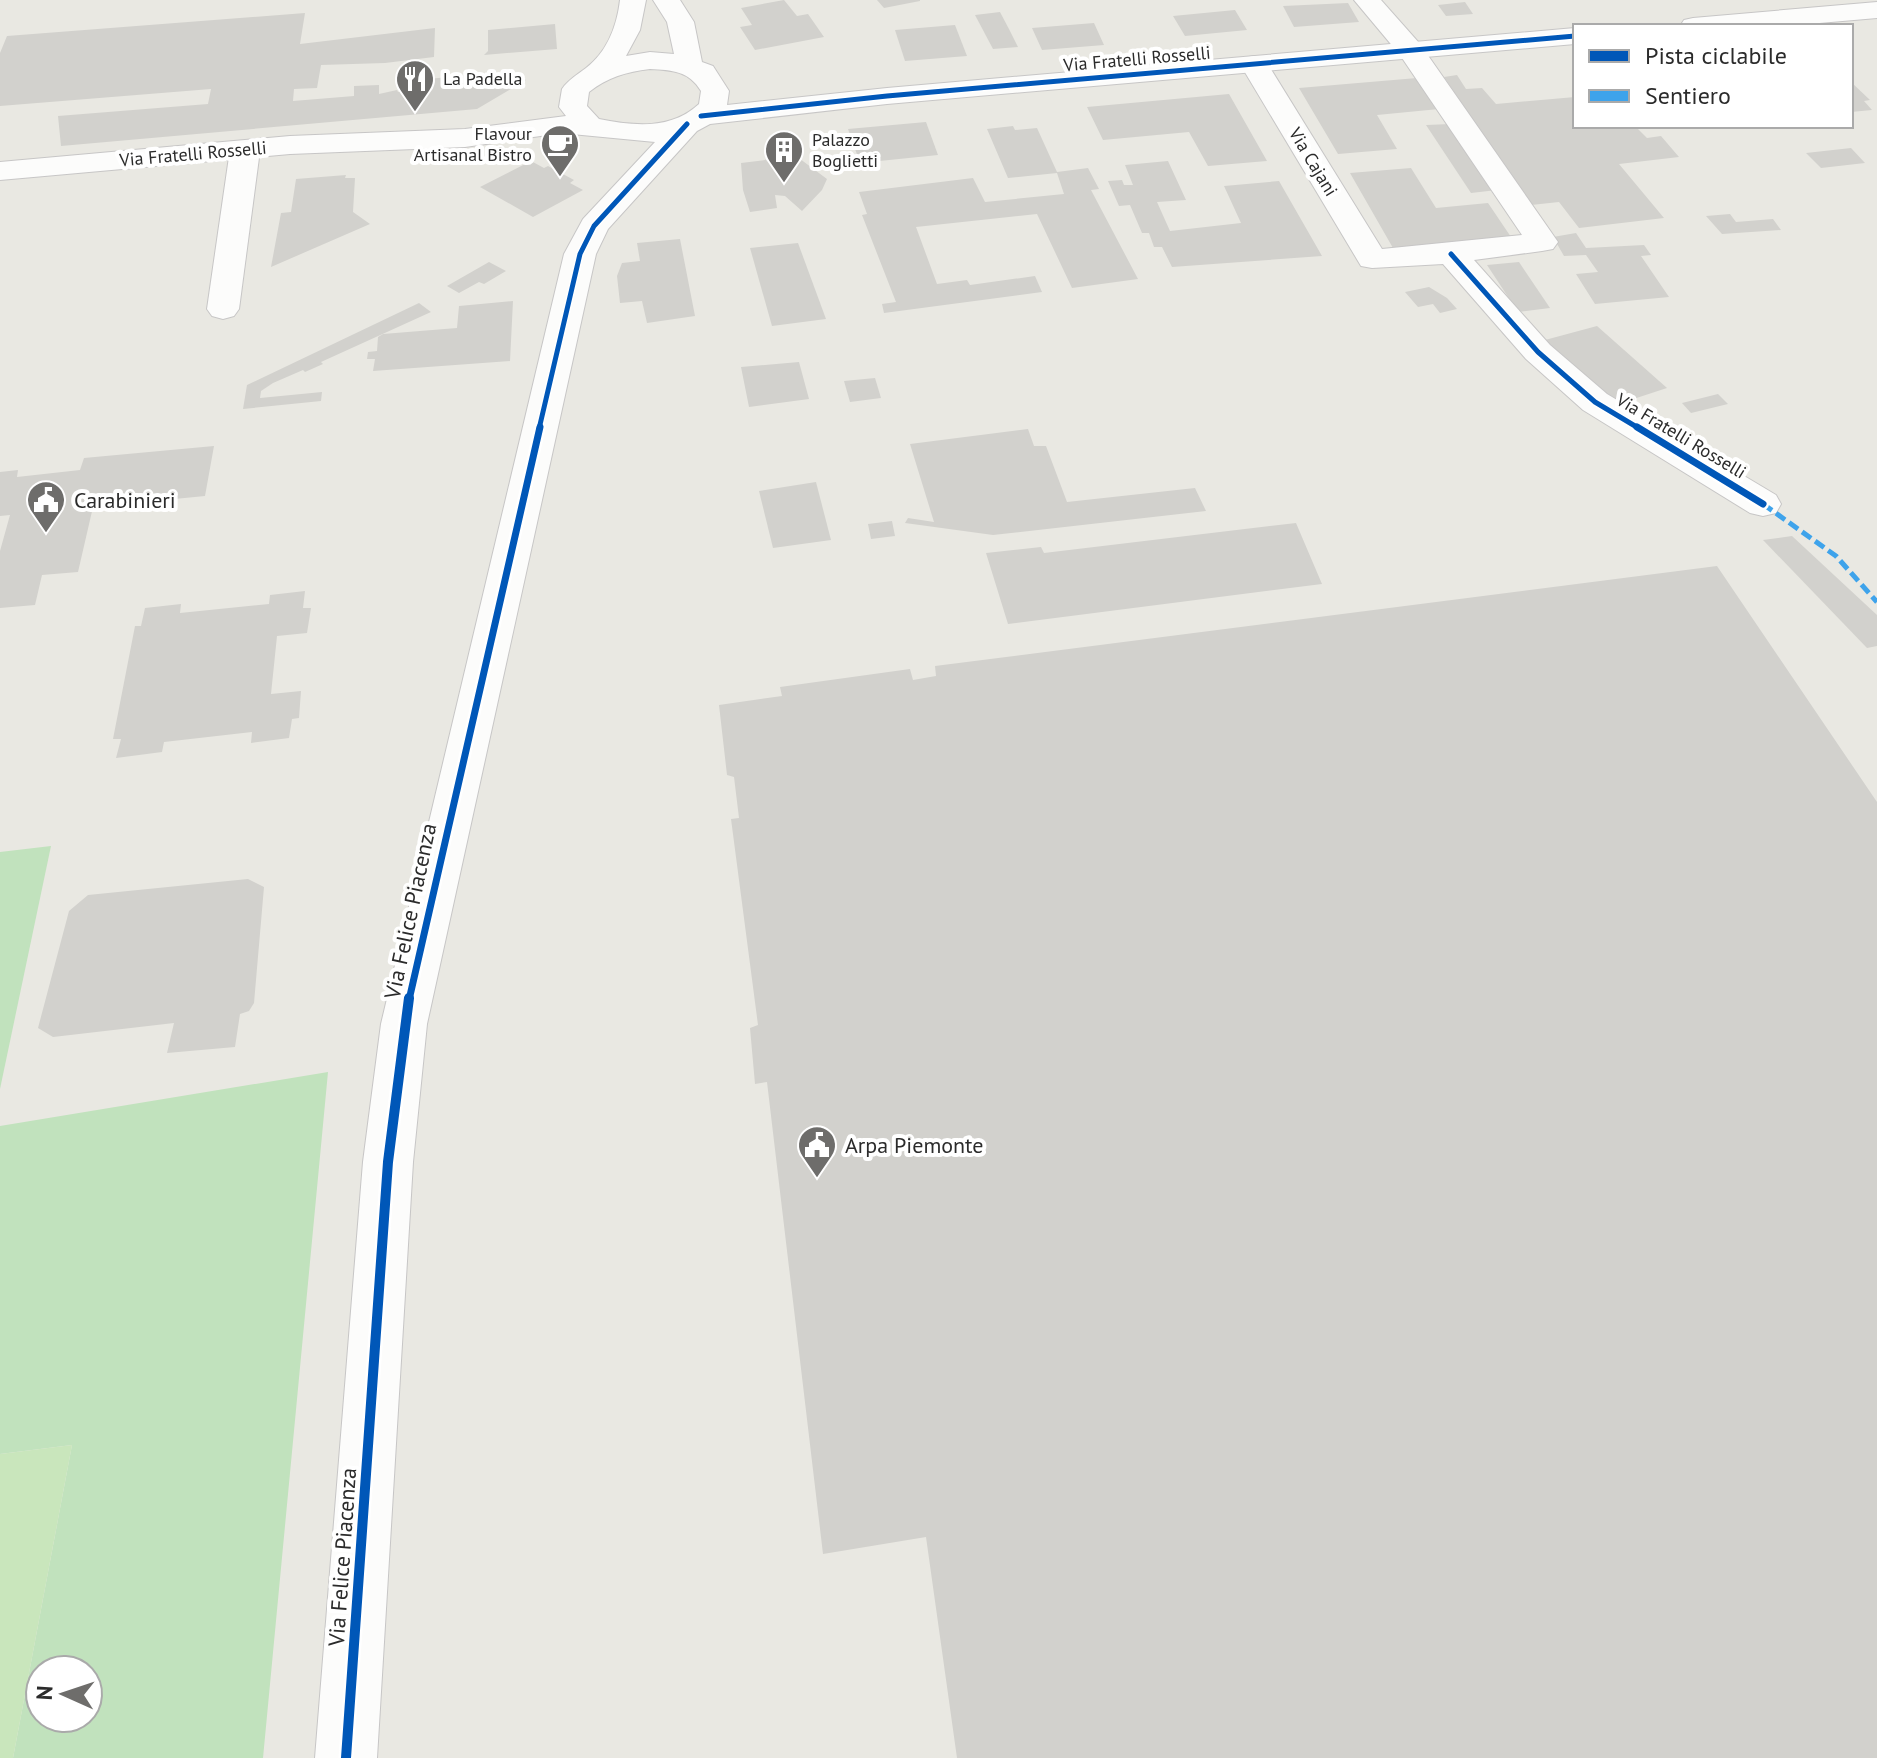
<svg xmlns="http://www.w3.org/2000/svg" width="1877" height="1758" font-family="'PT Sans',sans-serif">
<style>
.green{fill:#c1e2bd;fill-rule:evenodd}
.pitch{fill:#c9e6bc}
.building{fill:#d2d1cd}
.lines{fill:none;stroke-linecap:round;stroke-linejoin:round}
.minor-casing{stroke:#c7c6c6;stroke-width:2}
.tertiary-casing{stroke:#c7c6c6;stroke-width:2}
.minor{fill:#fcfcfb;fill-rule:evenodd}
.tertiary{fill:#fcfcfb;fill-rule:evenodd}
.quiet{stroke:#3ea3eb;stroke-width:5;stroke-dasharray:11 5;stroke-linecap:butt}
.cycleway-far2-casing{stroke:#fff;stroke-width:8}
.cycleway-far1-casing{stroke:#fff;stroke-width:12}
.cycleway-casing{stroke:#fff;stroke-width:15}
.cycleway-far2{stroke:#0057b8;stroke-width:5}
.cycleway-far1{stroke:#0057b8;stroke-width:7}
.cycleway{stroke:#0057b8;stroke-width:10}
.labels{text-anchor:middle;stroke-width:8;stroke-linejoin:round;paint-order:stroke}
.far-street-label{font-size:18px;fill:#2b2b2b;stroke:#fff}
.far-poi-label{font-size:18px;fill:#2b2b2b;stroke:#fff;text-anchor:start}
.poi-label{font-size:22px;fill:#2b2b2b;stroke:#fff;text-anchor:start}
.street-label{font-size:22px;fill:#2b2b2b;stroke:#fff}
</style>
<rect width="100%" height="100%" fill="#e9e8e2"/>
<g class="green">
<polygon points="51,846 0,1089 0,852"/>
<path d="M328,1072l-65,686h-250l59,-313 -72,9v-328zM40,1670h48v48h-48z"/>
</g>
<polygon class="pitch" points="72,1445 13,1758 0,1758 0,1454"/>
<g class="building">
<polygon points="784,0 797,16 808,14 824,37 755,50 740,27 752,25 741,8"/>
<polygon points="877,0 920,0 920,1 884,8"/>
<polygon points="1465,2 1473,14 1446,16 1438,5"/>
<polygon points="1348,3 1359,22 1294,27 1283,6"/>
<polygon points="1235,10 1247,30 1185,36 1173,16"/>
<polygon points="1000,12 1010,31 1018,47 993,49 975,15"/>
<polygon points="305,13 300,44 435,28 434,57 385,63 321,65 317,88 294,89 293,101 354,96 354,86 379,85 379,94 397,90 398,92 418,91 419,80 486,73 503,72 526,80 477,109 61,146 58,116 208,104 211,89 0,106 0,53 7,36"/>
<polygon points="1094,23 1104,45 1042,50 1032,28"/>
<polygon points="555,24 557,49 484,55 488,51 488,30"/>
<polygon points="955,25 967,56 905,61 895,30"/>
<polygon points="1457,75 1466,89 1482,88 1496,104 1575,97 1575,126 1636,127 1647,138 1661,136 1679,157 1619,164 1664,218 1579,228 1559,202 1531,205 1444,77"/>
<polygon points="1417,78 1439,109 1377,115 1397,149 1338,154 1299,88"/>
<polygon points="1851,82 1870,100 1864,101 1872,110 1851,112"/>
<polygon points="1229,94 1267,161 1208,166 1189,132 1103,140 1087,107"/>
<polygon points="926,122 938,155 860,163 848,129"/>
<polygon points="1451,124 1497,190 1471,193 1426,125"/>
<polygon points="1013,126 1015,130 1037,128 1057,172 1088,168 1099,189 1091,190 1138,279 1072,288 1037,214 916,227 937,284 967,280 970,285 1035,276 1042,292 884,313 882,304 896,302 862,215 867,214 859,192 973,178 985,202 1064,194 1057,173 1008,178 987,129"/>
<polygon points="1851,148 1865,163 1821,168 1806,153"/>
<polygon points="792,153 827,179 822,190 802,211 785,196 775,195 777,208 750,212 743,190 741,163 765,160 771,154"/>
<polygon points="531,161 544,168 548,166 574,180 570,183 583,190 533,217 480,187"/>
<polygon points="1168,161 1186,200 1157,202 1170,231 1241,223 1224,186 1279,181 1322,256 1172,267 1162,247 1154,247 1149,233 1142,233 1130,205 1119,206 1108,181 1122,180 1124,185 1133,185 1125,165"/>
<polygon points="1411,168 1436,208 1488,203 1511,237 1393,248 1350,173"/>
<polygon points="346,175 345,178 355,178 353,212 370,224 271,267 281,213 291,212 296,179"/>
<polygon points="1730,214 1736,222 1773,219 1781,230 1722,234 1706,216"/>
<polygon points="1576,233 1586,248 1644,245 1651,255 1641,256 1669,297 1595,304 1576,274 1598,272 1586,255 1564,256 1553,237"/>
<polygon points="680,239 695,316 647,323 642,301 620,303 617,276 622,263 640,261 637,243"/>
<polygon points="798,243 826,319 772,326 750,248"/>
<polygon points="489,262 506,271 484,284 479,282 459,293 447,286"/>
<polygon points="1519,262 1550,308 1518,312 1487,265"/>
<polygon points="1429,287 1447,298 1457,309 1440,313 1433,304 1418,307 1405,292"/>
<polygon points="513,301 510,361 373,371 375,359 367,359 368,352 377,351 378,337 383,334 457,328 459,306"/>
<polygon points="419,303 431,312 321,362 323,364 305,372 303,370 273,383 261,391 260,398 322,392 321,401 243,409 247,385"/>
<polygon points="1597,326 1667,388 1612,406 1545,340"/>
<polygon points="799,362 809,399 749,407 741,367"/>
<polygon points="875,378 881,398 850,402 844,381"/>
<polygon points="1718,394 1728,404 1691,413 1682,403"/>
<polygon points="1028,429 1034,446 1046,446 1067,502 1195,488 1206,511 993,535 905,523 908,518 934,522 910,444"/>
<polygon points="214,446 205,496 93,507 78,572 42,575 35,605 0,608 0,551 10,515 0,516 0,472 18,470 17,477 80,470 84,458"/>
<polygon points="816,482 831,540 773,548 759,491"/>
<polygon points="892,521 895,536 871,539 868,524"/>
<polygon points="1296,523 1322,584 1008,624 986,553 1041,547 1044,553"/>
<polygon points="1792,536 1877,615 1877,646 1867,648 1763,540"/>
<polygon points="1717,566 1877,802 1877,1758 957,1758 926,1537 823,1554 767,1082 755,1084 750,1028 758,1025 731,819 739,818 734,777 727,775 719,705 782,696 780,687 910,669 913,680 936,676 935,666"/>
<polygon points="305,591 303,608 311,608 307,633 277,636 271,694 301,691 299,718 292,719 289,738 251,743 252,732 164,742 162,752 116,758 121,739 113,739 135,626 141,626 145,608 181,604 180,613 269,604 270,595"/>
<polygon points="248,879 264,887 254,1003 249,1011 240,1014 235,1047 167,1053 174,1023 53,1037 38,1028 69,911 88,895"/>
</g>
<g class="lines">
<defs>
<g id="minor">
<polygon points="1354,0 1381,0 1420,44 1558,242 1553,249 1542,251 1474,260 1550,345 1607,394 1776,495 1781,504 1776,513 1763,516 1750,513 1583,410 1526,359 1443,264 1372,268 1361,266 1240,64 1244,58 1254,56 1264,58 1382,249 1522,235 1400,55"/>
<polygon points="245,141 255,144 260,150 239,309 234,316 223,319 212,316 207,309 230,150 235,144"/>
</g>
<g id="tertiary">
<path d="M620,0h26l-6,30 -14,26 24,-4 24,2 -7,-32 -14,-22h27l14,22 8,40 11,4 16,25 -2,14 160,-17 688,-60v16l-688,60 -177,20 -13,7 -89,98 -12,25 -169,770 -14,138 -36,596h-62l48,-596 18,-138 183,-770 19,-35 72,-77 -94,-9 -96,14 -175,7 -290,26v-18l290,-26 175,-7 101,-13 -7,-9 3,-18c6,-9 15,-14 24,-21 21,-16 31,-42 34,-68zM650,69c22,1 39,2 51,22l-2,13c-28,26 -65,22 -100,15l-12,-13 2,-14c19,-15 37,-20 61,-23z"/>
<polygon points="1877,2 1877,18 1785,26 1680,26 1684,20 1693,18"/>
</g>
</defs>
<use href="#minor" class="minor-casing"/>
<use href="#tertiary" class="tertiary-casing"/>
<use href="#minor" class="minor"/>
<use href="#tertiary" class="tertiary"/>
<polyline class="quiet" points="1763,504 1836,556 1877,602"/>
<defs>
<g id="cycleway-far2">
<polyline points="701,116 887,96 1575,36"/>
<polyline points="1451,254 1538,352 1595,402 1640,429"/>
<polyline points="539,429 580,254 594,226 687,124"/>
</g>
<g id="cycleway-far1">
<polyline points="1637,427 1763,504"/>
<polyline points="409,1000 540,427"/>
</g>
<polyline id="cycleway" points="346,1758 388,1162 409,998"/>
</defs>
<use href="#cycleway-far2" class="cycleway-far2-casing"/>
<use href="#cycleway-far1" class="cycleway-far1-casing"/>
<use href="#cycleway" class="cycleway-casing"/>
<use href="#cycleway-far2" class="cycleway-far2"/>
<use href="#cycleway-far1" class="cycleway-far1"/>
<use href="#cycleway" class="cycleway"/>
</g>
<defs>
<symbol id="restaurant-pin" viewBox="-11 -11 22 30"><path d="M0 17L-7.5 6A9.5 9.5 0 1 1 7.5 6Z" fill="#6e6d6b" stroke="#fff"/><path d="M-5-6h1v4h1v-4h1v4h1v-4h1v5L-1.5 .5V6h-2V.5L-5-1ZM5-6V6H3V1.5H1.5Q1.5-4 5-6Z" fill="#fff"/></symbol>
<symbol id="cafe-pin" viewBox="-11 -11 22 30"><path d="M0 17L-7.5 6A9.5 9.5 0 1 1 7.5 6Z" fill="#6e6d6b" stroke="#fff"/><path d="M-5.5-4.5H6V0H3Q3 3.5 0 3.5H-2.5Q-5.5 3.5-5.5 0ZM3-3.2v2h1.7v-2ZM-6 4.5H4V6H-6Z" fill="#fff"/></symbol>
<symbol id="building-pin" viewBox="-11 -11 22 30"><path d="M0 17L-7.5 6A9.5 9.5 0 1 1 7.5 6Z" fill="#6e6d6b" stroke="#fff"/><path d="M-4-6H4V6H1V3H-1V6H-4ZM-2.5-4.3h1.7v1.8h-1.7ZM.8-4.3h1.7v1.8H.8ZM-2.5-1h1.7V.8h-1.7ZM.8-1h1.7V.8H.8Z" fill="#fff"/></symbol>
<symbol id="civic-pin" viewBox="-11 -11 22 30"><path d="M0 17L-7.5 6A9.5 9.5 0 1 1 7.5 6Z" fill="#6e6d6b" stroke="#fff"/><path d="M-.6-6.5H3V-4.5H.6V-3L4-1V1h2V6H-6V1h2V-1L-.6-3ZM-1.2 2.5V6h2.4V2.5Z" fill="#fff"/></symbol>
</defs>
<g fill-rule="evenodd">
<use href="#restaurant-pin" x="393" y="57" width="44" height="60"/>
<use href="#cafe-pin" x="538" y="122" width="44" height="60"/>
<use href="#building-pin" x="762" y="128" width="44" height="60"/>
<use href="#civic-pin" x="24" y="478" width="44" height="60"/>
<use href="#civic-pin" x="795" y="1123" width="44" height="60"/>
</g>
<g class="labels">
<g class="far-street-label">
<text transform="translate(1137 59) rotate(-5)" y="6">Via Fratelli Rosselli</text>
<text transform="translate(193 154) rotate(-5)" y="6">Via Fratelli Rosselli</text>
<text transform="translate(1313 162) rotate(59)" y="6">Via Cajani</text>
<text transform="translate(1681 436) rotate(31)" y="6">Via Fratelli Rosselli</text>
</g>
<g class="far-poi-label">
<text x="443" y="85">La Padella</text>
<text x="532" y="140" text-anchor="end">Flavour<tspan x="532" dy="21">Artisanal Bistro</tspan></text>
<text x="812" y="146">Palazzo<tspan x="812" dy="21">Boglietti</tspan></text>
</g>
<g class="poi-label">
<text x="74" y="508">Carabinieri</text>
<text x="845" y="1153">Arpa Piemonte</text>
</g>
<g class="street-label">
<text transform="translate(410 911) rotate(-78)" y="8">Via Felice Piacenza</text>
<text transform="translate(342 1557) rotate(-86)" y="8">Via Felice Piacenza</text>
</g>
</g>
<rect x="1573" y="24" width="280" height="104" fill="#ffffff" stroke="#aaaaaa" stroke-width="2"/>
<rect x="1589" y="50" width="40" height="12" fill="#0057b8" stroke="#aaaaaa" stroke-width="2"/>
<text x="1645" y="64" font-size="24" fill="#2b2b2b">Pista ciclabile</text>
<rect x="1589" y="90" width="40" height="12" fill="#3ea3eb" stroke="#aaaaaa" stroke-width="2"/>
<text x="1645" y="104" font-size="24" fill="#2b2b2b">Sentiero</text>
<g transform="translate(64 1694) rotate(273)"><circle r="38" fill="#ffffff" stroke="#aaaaaa" stroke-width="2"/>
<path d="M0-6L14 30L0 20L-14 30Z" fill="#6e6d6b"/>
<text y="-12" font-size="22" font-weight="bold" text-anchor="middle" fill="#2b2b2b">N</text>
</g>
</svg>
